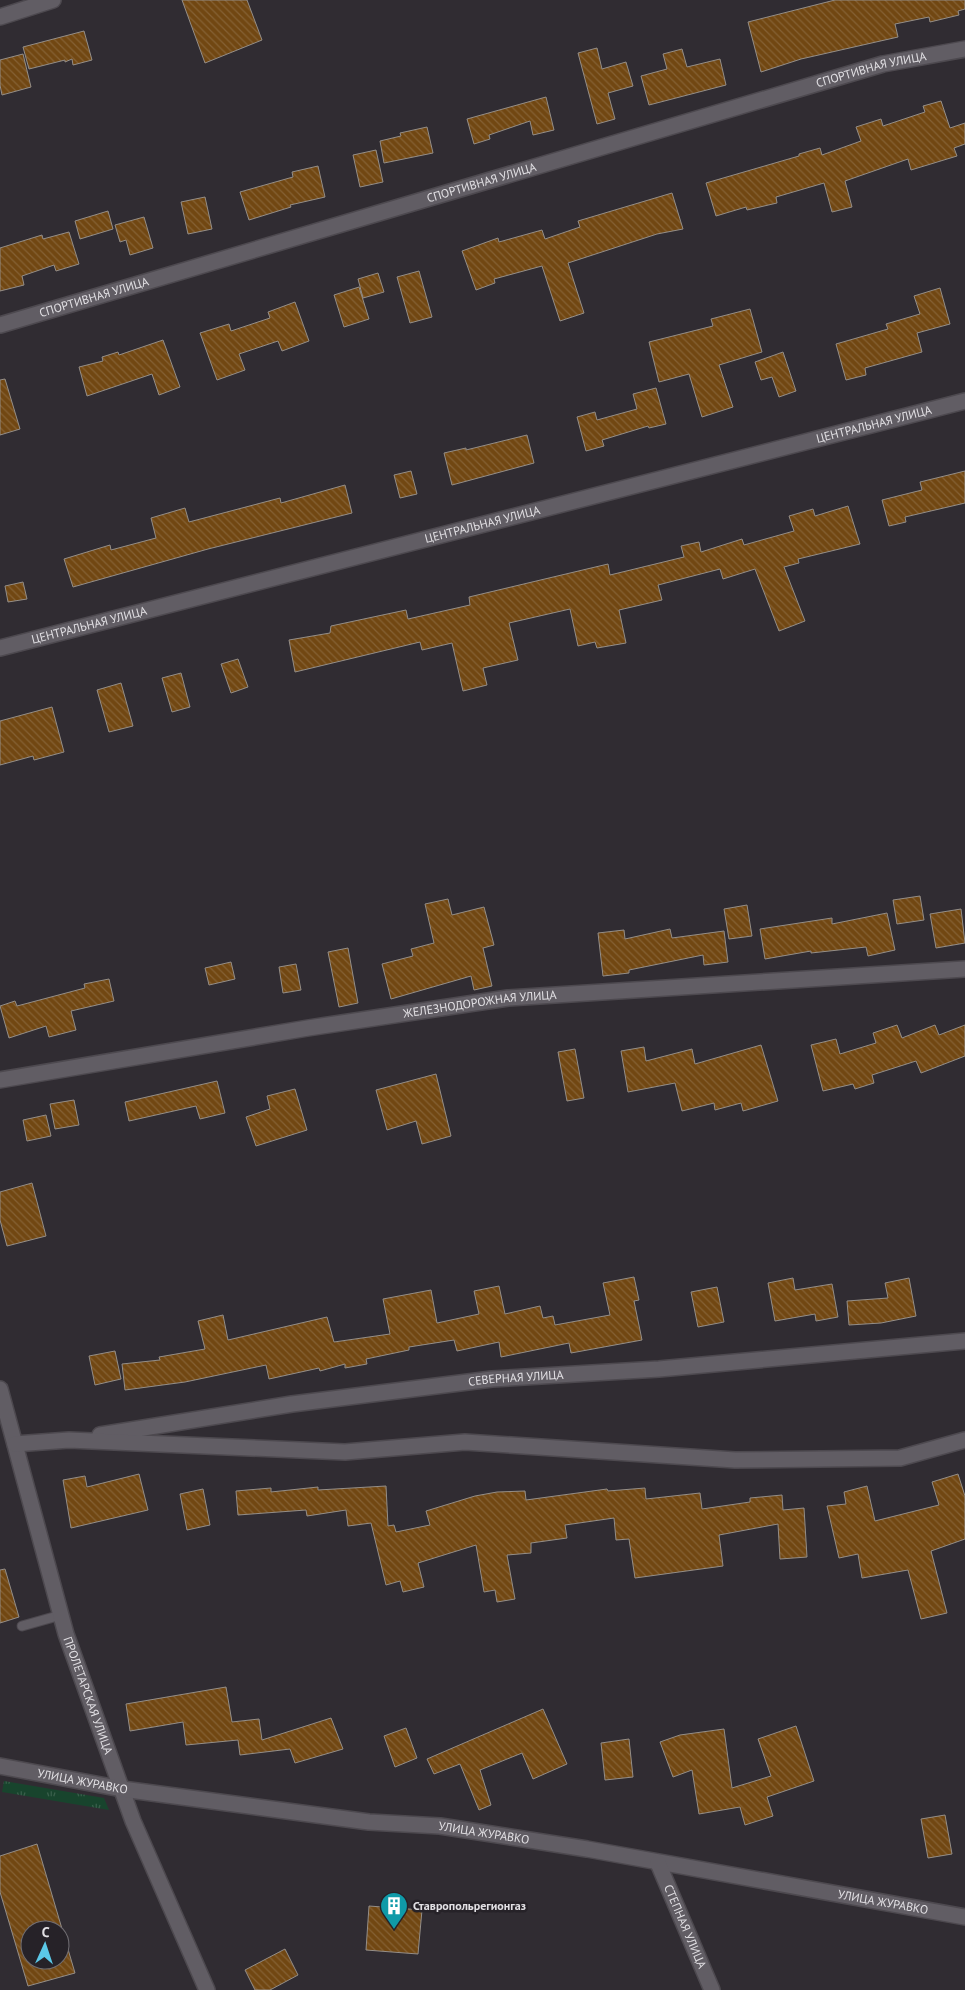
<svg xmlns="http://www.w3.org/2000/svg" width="965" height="1990" font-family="'PT Sans',sans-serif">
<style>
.grass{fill:url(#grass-tufts)}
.building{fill:url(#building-back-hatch);stroke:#948e88;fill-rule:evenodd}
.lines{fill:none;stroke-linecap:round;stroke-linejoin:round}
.lane-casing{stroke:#4d494f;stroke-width:11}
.street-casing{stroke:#4d494f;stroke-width:18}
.lane{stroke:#615d64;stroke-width:9}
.street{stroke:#615d64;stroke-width:15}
.labels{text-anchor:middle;stroke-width:5;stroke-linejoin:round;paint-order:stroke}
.street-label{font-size:12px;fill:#e2e0e4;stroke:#262228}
.poi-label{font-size:12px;font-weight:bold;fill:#e2e0e4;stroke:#262228;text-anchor:start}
</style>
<defs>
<pattern id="grass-tufts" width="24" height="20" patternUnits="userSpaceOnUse" patternTransform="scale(1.25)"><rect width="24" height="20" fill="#18442d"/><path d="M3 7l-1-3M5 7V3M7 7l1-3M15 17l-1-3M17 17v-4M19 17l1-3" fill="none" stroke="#395f4b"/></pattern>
<pattern id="building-back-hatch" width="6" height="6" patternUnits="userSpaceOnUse" patternTransform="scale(1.25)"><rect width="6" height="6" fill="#714712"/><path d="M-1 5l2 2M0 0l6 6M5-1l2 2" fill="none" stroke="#856134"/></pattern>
</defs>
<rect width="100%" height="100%" fill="#302c32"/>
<polygon class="grass" points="4,1781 104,1798 109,1810 2,1792"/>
<g class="building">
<polygon points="182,0 247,0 262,40 205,63"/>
<polygon points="835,0 965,0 965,9 958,11 959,15 930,22 929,17 895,24 898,37 801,59 761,72 748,22"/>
<polygon points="84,31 92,60 73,65 72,59 65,62 65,60 29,69 23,47"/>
<polygon points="597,48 602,69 626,62 633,86 608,93 615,119 597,124 578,53"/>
<polygon points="682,49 687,67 720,59 726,85 649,105 641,76 667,69 663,54"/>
<polygon points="23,54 31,87 2,95 0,85 0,60"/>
<polygon points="546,97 554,130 533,135 530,121 489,135 490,139 474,144 467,119"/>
<polygon points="941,101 950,128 965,123 965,144 954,148 957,156 911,170 908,159 845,181 852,207 832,212 824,183 776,197 777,203 747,210 746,207 716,216 706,183 799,156 799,154 820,148 822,155 861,141 856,127 881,119 883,126 925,112 923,106"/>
<polygon points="427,127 433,153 384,163 380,141 401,136 400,133"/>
<polygon points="376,150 383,182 360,187 353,155"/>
<polygon points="318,166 325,197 290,205 291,207 249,220 240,192 293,177 292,172"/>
<polygon points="672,193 683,229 657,234 568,263 584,313 560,321 542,266 494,279 495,283 476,290 462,251 498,238 499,242 542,230 545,239 580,227 578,221"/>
<polygon points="205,197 212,229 188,234 181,202"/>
<polygon points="108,211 113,229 80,239 75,221"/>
<polygon points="144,217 153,248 130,255 126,240 120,242 115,225"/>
<polygon points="69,232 79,264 56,271 54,265 22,276 24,285 0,291 0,248 42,235 43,239"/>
<polygon points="419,271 432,317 410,323 397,277"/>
<polygon points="378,273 384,292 363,298 358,279"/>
<polygon points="359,287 369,319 344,327 334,295"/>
<polygon points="940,288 950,324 917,333 922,352 865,368 866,375 846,380 836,344 888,329 886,324 920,314 914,296"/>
<polygon points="295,302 309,341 282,351 278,341 239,354 245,370 217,380 200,333 229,324 231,331 270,318 268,312"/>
<polygon points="750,309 762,352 719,365 733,407 702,417 689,374 659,382 649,342 713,326 711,319"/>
<polygon points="163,340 180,387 159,395 152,374 87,396 79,367 103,361 102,357 118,352 119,355"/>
<polygon points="783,352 796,391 779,397 772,377 761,380 755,362"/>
<polygon points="5,379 20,429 0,435 0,380"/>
<polygon points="656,388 666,424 649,428 648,426 602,440 604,446 586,451 577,417 595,412 597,420 637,409 633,394"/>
<polygon points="527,435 534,463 452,485 444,453 466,448 466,450"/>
<polygon points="411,471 417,494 400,498 394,475"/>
<polygon points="965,471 965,503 905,517 906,522 889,526 882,500 922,490 920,482"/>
<polygon points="345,485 352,513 208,549 73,587 64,559 110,545 111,550 156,538 151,518 185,508 189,522 280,498 281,503"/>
<polygon points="848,506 860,544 798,559 799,563 784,567 805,621 779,631 755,569 723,579 720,569 658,585 662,600 619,610 626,643 597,648 595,642 578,646 570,609 509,623 518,660 483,668 487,685 463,691 452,643 422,650 420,642 295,672 289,640 330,633 331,626 406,610 408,619 470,605 469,597 608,564 610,575 684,557 681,546 699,542 701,552 742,539 744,545 794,531 789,516 813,509 815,516"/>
<polygon points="23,582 27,599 8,602 5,586"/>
<polygon points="238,659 248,687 231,693 221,664"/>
<polygon points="181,673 190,707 172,712 162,678"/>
<polygon points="121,683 133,726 109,732 97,690"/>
<polygon points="52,707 64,752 34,760 33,756 0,765 0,721"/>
<polygon points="920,896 924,920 897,924 893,900"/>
<polygon points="448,899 452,915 484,907 494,945 483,948 492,986 474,990 471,976 391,999 382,964 413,956 411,949 434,943 425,904"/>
<polygon points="747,905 752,936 729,939 724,909"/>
<polygon points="961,909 965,943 936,948 930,914"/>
<polygon points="887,913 895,950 868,956 866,947 811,953 811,951 765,959 760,929 832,918 832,924"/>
<polygon points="670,929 672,938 724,931 728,962 704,965 703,955 629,970 629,973 603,976 598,933 624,930 625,939"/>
<polygon points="348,948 358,1003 339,1007 328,952"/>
<polygon points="231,962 235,979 209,985 205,968"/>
<polygon points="296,964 301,990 283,993 279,967"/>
<polygon points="109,979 114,1001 71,1011 76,1030 49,1037 46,1026 9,1038 0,1006 15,1001 17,1006 85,988 84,984"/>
<polygon points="897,1025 902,1038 935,1025 939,1035 965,1025 965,1056 921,1073 916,1061 872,1075 874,1083 855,1089 853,1084 823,1091 811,1045 836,1039 840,1054 876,1043 873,1033"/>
<polygon points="761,1045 778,1101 743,1111 741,1103 715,1110 714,1103 682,1111 675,1083 628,1092 621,1051 644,1047 646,1061 692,1049 695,1064"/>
<polygon points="575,1049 584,1098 567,1101 558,1052"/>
<polygon points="436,1074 451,1136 422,1144 416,1121 387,1130 376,1090"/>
<polygon points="217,1081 225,1113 200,1119 196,1106 129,1121 125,1102"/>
<polygon points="295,1089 307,1130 256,1146 246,1117 270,1109 267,1096"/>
<polygon points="74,1100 79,1125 55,1129 50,1104"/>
<polygon points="46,1115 51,1136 27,1141 23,1120"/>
<polygon points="32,1183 46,1236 7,1246 0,1220 0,1192"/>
<polygon points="634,1277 639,1300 634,1301 642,1340 571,1353 569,1343 501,1357 499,1342 457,1351 454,1340 409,1347 409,1350 366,1359 367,1364 345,1368 345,1364 320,1371 319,1368 269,1379 266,1365 185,1382 125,1390 122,1364 160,1360 159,1357 205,1349 198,1321 223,1315 228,1340 327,1317 334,1342 390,1334 383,1299 431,1290 437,1323 479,1314 474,1291 499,1286 505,1314 540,1306 543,1318 553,1316 555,1325 610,1315 603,1283"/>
<polygon points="793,1278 795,1290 832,1284 838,1317 816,1321 815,1314 775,1321 768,1283"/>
<polygon points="909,1278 916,1316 881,1323 849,1325 847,1301 888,1298 885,1283"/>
<polygon points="717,1287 724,1322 698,1327 691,1292"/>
<polygon points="115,1351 121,1379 95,1385 89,1356"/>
<polygon points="139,1474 148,1510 71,1528 63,1480 85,1476 87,1487"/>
<polygon points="958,1474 965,1496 965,1539 931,1551 947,1613 921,1619 908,1570 862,1578 858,1554 839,1558 827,1506 846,1504 844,1492 867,1486 875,1521 939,1505 932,1482"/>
<polygon points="386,1486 388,1526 394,1525 396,1532 430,1525 426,1511 475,1496 497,1492 525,1491 526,1500 607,1489 608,1491 645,1488 646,1499 700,1493 702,1509 750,1502 750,1498 782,1495 783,1510 804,1508 807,1557 780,1559 778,1524 719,1535 723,1566 635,1578 629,1539 616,1540 614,1518 565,1525 567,1538 531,1543 531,1553 507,1555 515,1599 497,1602 495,1590 484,1592 476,1545 418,1563 424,1587 403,1592 400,1581 386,1585 371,1523 348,1526 346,1510 307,1516 306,1510 238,1515 236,1491 271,1488 271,1492 318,1487 318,1490"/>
<polygon points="203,1489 210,1525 187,1530 180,1494"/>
<polygon points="5,1569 19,1617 0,1623 0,1570"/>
<polygon points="226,1687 232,1722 259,1719 262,1740 331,1718 343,1749 295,1763 290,1749 240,1755 238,1740 186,1745 183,1722 130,1731 126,1704"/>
<polygon points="543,1709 567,1764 533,1779 522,1753 480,1770 491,1805 479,1810 460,1764 434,1774 427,1759"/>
<polygon points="796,1726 814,1781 767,1797 773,1816 745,1825 740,1807 699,1814 692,1770 673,1777 660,1742 680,1735 724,1729 732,1788 771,1776 758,1739"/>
<polygon points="406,1728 417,1758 395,1767 384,1736"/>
<polygon points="629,1739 633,1777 605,1780 601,1743"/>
<polygon points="945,1815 952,1854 928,1858 921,1819"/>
<path d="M37,1844l38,129 -47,13 -28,-94v-36zM30,1930h30v30h-30z"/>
<polygon points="369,1906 422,1910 418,1954 366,1950"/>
<polygon points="285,1949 298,1975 270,1990 255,1990 245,1970"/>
</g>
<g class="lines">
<defs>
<polyline id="lane" points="22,1626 61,1615"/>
<g id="street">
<polyline points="0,17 53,0"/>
<path id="s1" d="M0,325l883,-261 82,-15"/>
<path id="s2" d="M0,648l965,-247"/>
<path id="s3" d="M0,1080l308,-52 200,-30 457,-29"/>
<path id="s4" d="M0,1389l66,245 67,187 74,169"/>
<path id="s5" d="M100,1435l192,-31 200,-25 167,-10 306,-28"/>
<polyline points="15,1444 69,1440 345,1452 465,1442 735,1460 900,1458 965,1440"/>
<path id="s6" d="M0,1766l122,23 247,33 71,4 147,23 378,68"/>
<path id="s7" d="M658,1863l54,127"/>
</g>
</defs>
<use href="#lane" class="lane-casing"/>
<use href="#street" class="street-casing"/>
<use href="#lane" class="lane"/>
<use href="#street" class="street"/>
</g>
<defs>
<symbol id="building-pin" viewBox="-11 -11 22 30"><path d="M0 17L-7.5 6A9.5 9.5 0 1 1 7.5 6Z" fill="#0f9aa8" stroke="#262228"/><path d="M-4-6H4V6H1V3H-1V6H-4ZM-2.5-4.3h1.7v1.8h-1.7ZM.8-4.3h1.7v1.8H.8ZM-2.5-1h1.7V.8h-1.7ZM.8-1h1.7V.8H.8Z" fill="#fff"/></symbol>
</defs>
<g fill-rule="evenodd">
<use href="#building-pin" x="378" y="1890" width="32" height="43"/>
</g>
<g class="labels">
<g class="street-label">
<text dy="4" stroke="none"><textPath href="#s1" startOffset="908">СПОРТИВНАЯ УЛИЦА</textPath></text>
<text dy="4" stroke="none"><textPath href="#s1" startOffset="502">СПОРТИВНАЯ УЛИЦА</textPath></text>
<text dy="4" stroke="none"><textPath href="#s1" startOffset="98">СПОРТИВНАЯ УЛИЦА</textPath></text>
<text dy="4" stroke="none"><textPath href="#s2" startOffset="902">ЦЕНТРАЛЬНАЯ УЛИЦА</textPath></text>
<text dy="4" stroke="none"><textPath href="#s2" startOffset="498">ЦЕНТРАЛЬНАЯ УЛИЦА</textPath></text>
<text dy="4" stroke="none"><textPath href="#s2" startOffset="92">ЦЕНТРАЛЬНАЯ УЛИЦА</textPath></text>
<text dy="4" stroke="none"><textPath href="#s3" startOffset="486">ЖЕЛЕЗНОДОРОЖНАЯ УЛИЦА</textPath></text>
<text dy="4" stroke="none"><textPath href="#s5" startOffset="420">СЕВЕРНАЯ УЛИЦА</textPath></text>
<text dy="4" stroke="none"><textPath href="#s4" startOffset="319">ПРОЛЕТАРСКАЯ УЛИЦА</textPath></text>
<text dy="4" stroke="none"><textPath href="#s6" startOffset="84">УЛИЦА ЖУРАВКО</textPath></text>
<text dy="4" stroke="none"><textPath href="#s6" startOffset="489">УЛИЦА ЖУРАВКО</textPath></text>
<text dy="4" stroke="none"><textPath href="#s6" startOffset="894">УЛИЦА ЖУРАВКО</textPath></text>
<text dy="4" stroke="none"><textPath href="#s7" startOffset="69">СТЕПНАЯ УЛИЦА</textPath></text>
</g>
<g class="poi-label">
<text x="413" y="1910">Ставропольрегионгаз</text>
</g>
</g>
<g transform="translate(45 1945) rotate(3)"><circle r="24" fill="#262228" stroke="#716e73"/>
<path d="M0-4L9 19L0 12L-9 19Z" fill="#5bc8e7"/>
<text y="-8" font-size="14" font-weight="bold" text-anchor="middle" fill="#e2e0e4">С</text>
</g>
</svg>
